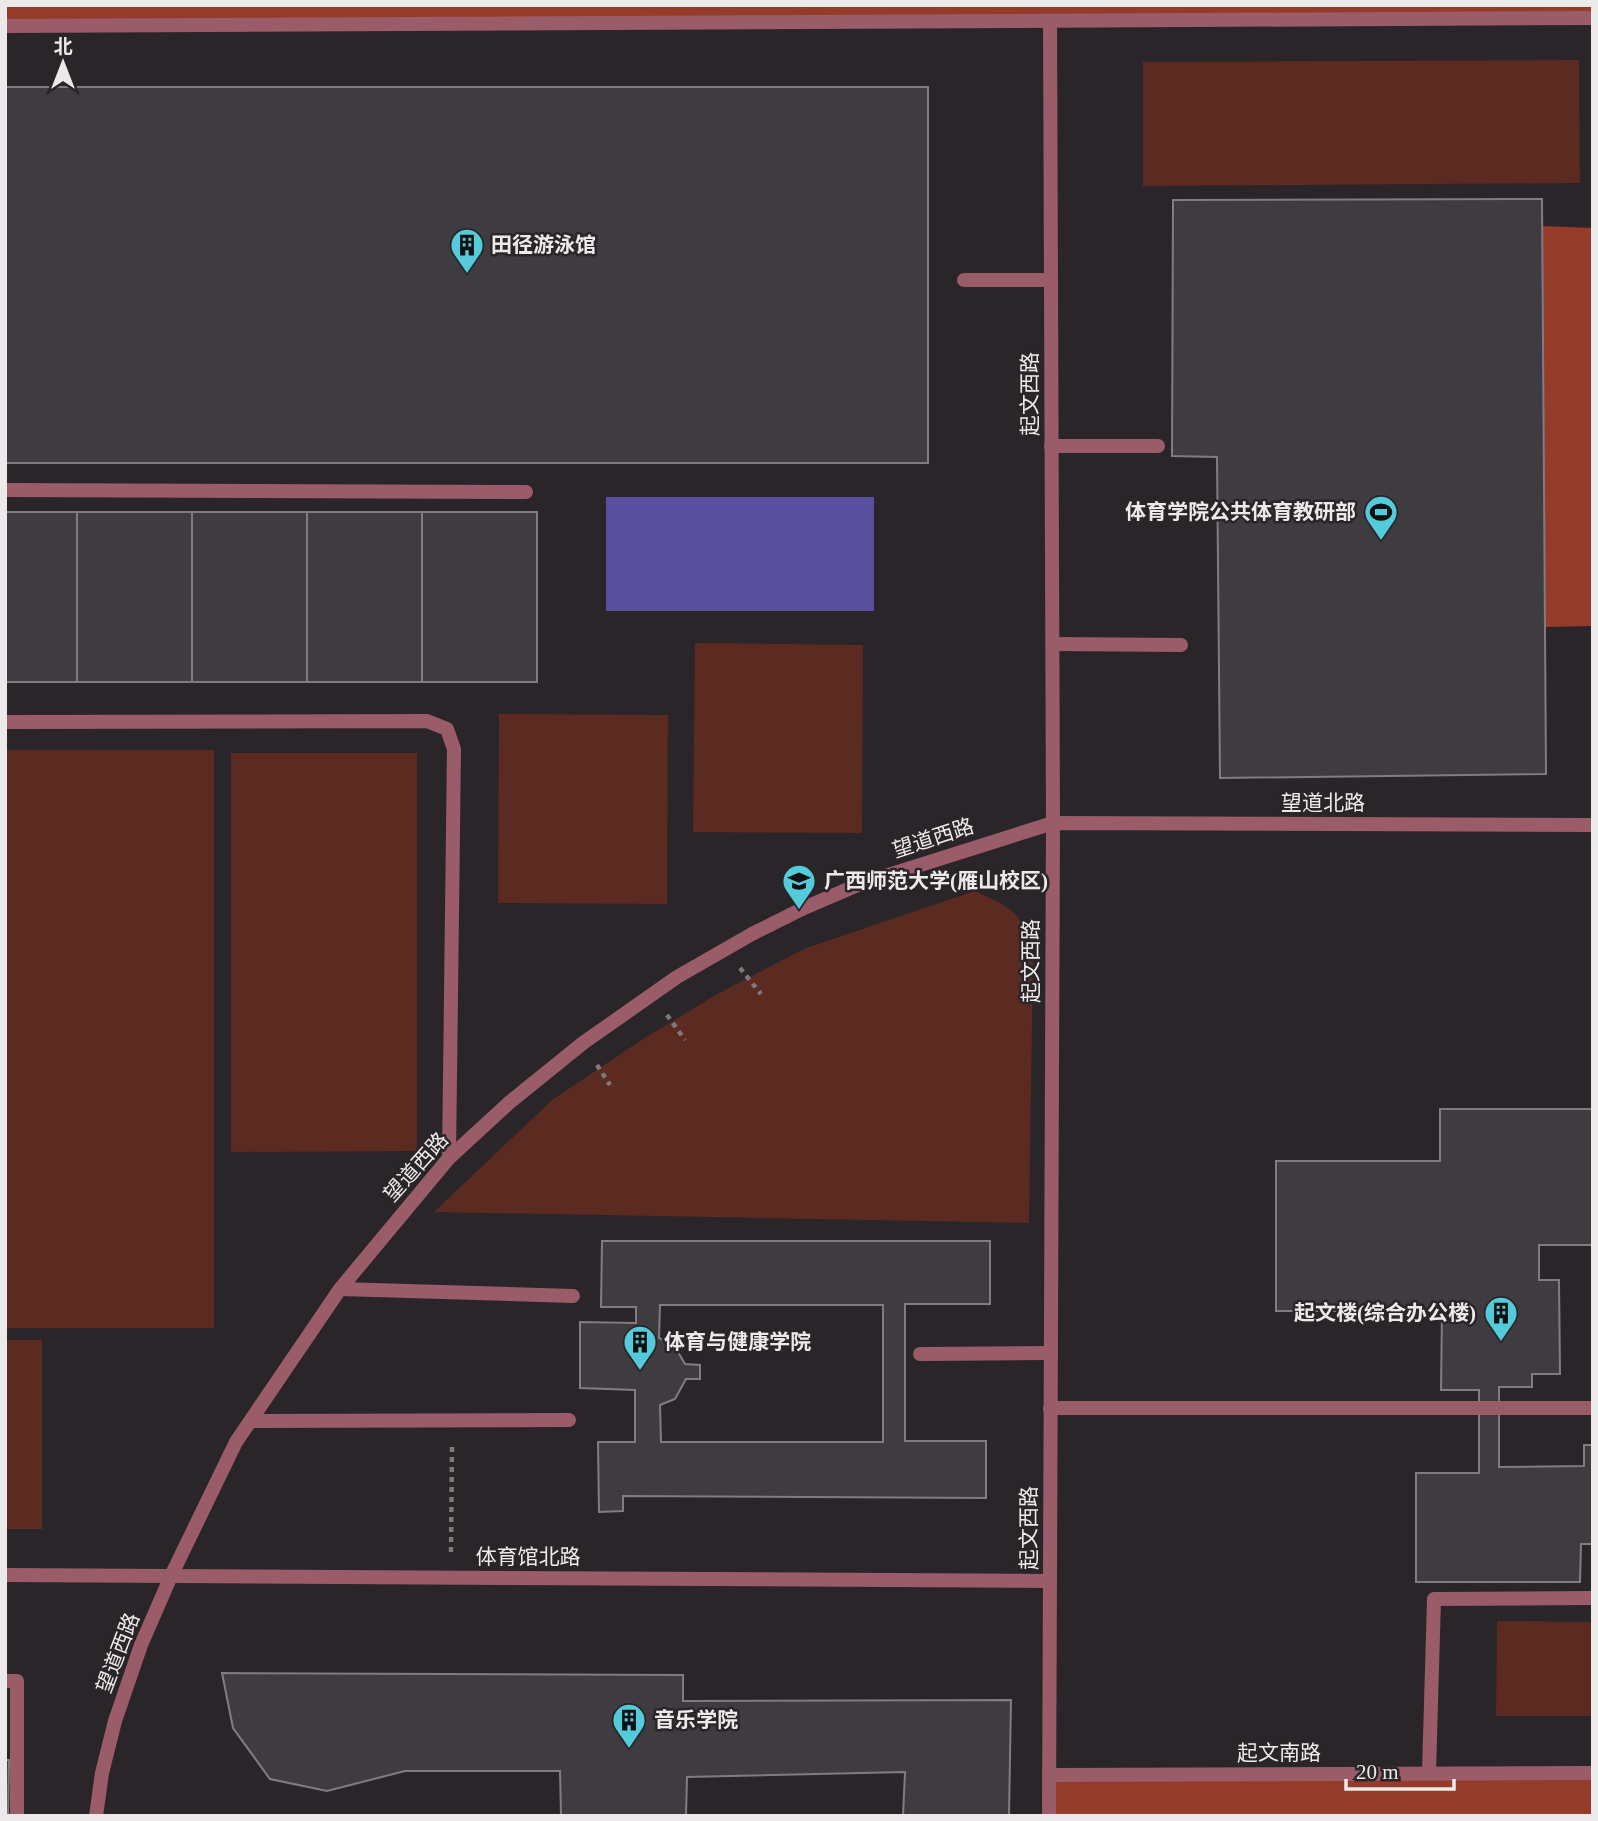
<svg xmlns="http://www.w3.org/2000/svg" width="1598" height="1821" font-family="'Times New Roman','Noto Sans SC',serif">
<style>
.green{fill:#5b2a20}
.forest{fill:#953b2a}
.water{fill:#5a4f9f}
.building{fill:#3f3c41;stroke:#807c82;stroke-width:2;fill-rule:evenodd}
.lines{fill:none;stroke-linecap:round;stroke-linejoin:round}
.path{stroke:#7e7a7c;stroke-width:4.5;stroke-dasharray:5 5;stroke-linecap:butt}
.service{stroke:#9a5c69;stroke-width:14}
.minor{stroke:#9a5c69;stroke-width:14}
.labels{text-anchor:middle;stroke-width:5;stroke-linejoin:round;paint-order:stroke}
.poi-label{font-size:21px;font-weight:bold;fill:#ece9eb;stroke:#2a2528;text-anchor:start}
.street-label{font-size:21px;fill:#ece9eb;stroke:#2a2528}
</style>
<rect width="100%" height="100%" fill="#2a2528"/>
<g class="green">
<polygon points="1579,60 1580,183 1143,186 1143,62"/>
<polygon points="695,643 863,645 862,833 693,832"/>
<polygon points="499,714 668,715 667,904 498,903"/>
<rect x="5" y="750" width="209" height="578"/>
<polygon points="231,753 417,753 417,1151 231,1152"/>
<path d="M975,891c44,21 45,19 58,67l-4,265 -595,-11 118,-112 91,-61 76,-46 87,-45z"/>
<rect x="5" y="1340" width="37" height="189"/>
<polygon points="1497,1621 1593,1622 1593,1716 1496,1716"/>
</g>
<g class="forest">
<polygon points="5,5 1593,5 1593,18 5,26"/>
<polygon points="1542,226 1593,228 1593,626 1545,627"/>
<polygon points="1593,1773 1593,1816 1049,1816 1049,1775"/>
</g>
<rect class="water" x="606" y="497" width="268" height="114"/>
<g class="building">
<rect x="5" y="87" width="923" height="376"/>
<polygon points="1542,199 1546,774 1220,778 1217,457 1172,456 1173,200"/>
<rect x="5" y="512" width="72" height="170"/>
<rect x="77" y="512" width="115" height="170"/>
<rect x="192" y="512" width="115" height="170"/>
<rect x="307" y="512" width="115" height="170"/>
<rect x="422" y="512" width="115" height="170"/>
<polygon points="1440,1109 1593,1109 1593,1245 1539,1245 1539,1280 1559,1280 1560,1374 1532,1374 1532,1387 1499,1387 1499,1467 1584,1466 1584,1445 1593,1445 1593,1544 1581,1544 1580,1582 1416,1582 1416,1473 1479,1473 1479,1390 1441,1390 1442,1311 1276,1311 1276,1161 1440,1161"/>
<path d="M602,1241h388v63h-85v137h81v57l-363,-2v15l-24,1 -1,-70h37v-52l-55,-2v-66l56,1v-16h-35zM660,1305h223v137h-222l-1,-37 15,-6 11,-20h14v-14l-15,-1 -11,-19 -15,-7z"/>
<polygon points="222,1673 683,1675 683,1701 1011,1700 1009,1816 903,1816 905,1772 687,1777 686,1816 561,1816 560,1771 405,1771 327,1791 270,1779 233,1728"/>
<polygon points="5,1760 9,1760 8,1816 5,1816"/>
</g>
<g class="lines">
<g class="path">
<polyline points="740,968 761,994"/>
<polyline points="667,1015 685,1040"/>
<polyline points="597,1065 610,1085"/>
<polyline points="451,1552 452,1445"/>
</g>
<g class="service">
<polyline points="964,280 1051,280"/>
<polyline points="1051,446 1158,446"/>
<polyline points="5,490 526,492"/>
<polyline points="1053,644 1181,645"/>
<polyline points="5,722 427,721 447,729 454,749 449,1158"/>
<polyline points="340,1289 573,1296"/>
<polyline points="920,1354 1051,1353"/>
<polyline points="251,1421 569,1420"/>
<polyline points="5,1681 17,1681 17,1816"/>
</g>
<g class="minor">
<polyline points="5,26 1593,18"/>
<polyline points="1050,1408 1593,1408"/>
<polyline points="5,1575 1050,1581"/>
<polyline points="1429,1773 1434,1599 1593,1598"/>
<polyline points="1049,1775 1593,1773"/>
<polyline points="96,1816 102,1773 115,1721 141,1645 171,1576 236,1442 340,1289 449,1158 510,1102 583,1043 677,977 752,934 804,908 860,884 1053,823 1593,825"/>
<polyline points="1049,1816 1053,823 1050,22"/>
</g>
</g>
<defs>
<symbol id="building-pin" viewBox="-11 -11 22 30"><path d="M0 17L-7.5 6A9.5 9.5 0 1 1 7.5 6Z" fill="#53cbdb" stroke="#2a2528"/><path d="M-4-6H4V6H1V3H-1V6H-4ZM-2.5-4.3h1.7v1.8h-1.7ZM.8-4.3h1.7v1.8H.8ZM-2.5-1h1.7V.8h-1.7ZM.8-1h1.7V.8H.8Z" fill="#111"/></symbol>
<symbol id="stadium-pin" viewBox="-11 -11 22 30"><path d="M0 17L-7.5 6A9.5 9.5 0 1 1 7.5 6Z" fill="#53cbdb" stroke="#2a2528"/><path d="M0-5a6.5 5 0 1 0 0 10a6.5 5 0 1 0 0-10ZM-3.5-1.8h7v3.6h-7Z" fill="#111"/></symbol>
<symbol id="university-pin" viewBox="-11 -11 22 30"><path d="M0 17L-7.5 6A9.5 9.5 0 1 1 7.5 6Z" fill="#53cbdb" stroke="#2a2528"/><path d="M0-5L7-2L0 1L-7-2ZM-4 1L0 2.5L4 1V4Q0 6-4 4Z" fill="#111"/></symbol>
</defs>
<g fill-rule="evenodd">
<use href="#building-pin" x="448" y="226" width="38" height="52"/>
<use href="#stadium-pin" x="1362" y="493" width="38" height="52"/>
<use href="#university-pin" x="780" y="862" width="38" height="52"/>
<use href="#building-pin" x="1482" y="1294" width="38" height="52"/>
<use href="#building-pin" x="621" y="1323" width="38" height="52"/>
<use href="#building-pin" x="610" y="1701" width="38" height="52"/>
</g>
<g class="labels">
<g class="poi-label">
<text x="491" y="252">田径游泳馆</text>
<text x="1356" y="519" text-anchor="end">体育学院公共体育教研部</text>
<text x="824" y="888">广西师范大学(雁山校区)</text>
<text x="1476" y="1320" text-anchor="end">起文楼(综合办公楼)</text>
<text x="664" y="1349">体育与健康学院</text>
<text x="654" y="1727">音乐学院</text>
</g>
<g class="street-label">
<text transform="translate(1030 394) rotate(-90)" y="7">起文西路</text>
<text x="1323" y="810">望道北路</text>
<text transform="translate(933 838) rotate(-18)" y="7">望道西路</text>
<text transform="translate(1031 961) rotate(-90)" y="7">起文西路</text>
<text transform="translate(416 1167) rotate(-48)" y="7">望道西路</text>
<text transform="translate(1029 1528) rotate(-90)" y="7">起文西路</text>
<text x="528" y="1564">体育馆北路</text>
<text transform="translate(118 1653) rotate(-69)" y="7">望道西路</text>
<text x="1279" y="1760">起文南路</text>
</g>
</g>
<rect width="1598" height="1821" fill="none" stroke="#ece9eb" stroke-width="14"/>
<g transform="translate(63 63)" stroke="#2a2528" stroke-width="5" paint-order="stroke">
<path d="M0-5L12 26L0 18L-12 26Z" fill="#ece9eb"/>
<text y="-10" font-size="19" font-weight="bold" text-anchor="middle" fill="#ece9eb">北</text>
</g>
<path d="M1346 1779v10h108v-10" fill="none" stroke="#ece9eb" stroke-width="3.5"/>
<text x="1356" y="1779" font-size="21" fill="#ece9eb" stroke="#2a2528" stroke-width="5" paint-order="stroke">20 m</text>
</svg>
